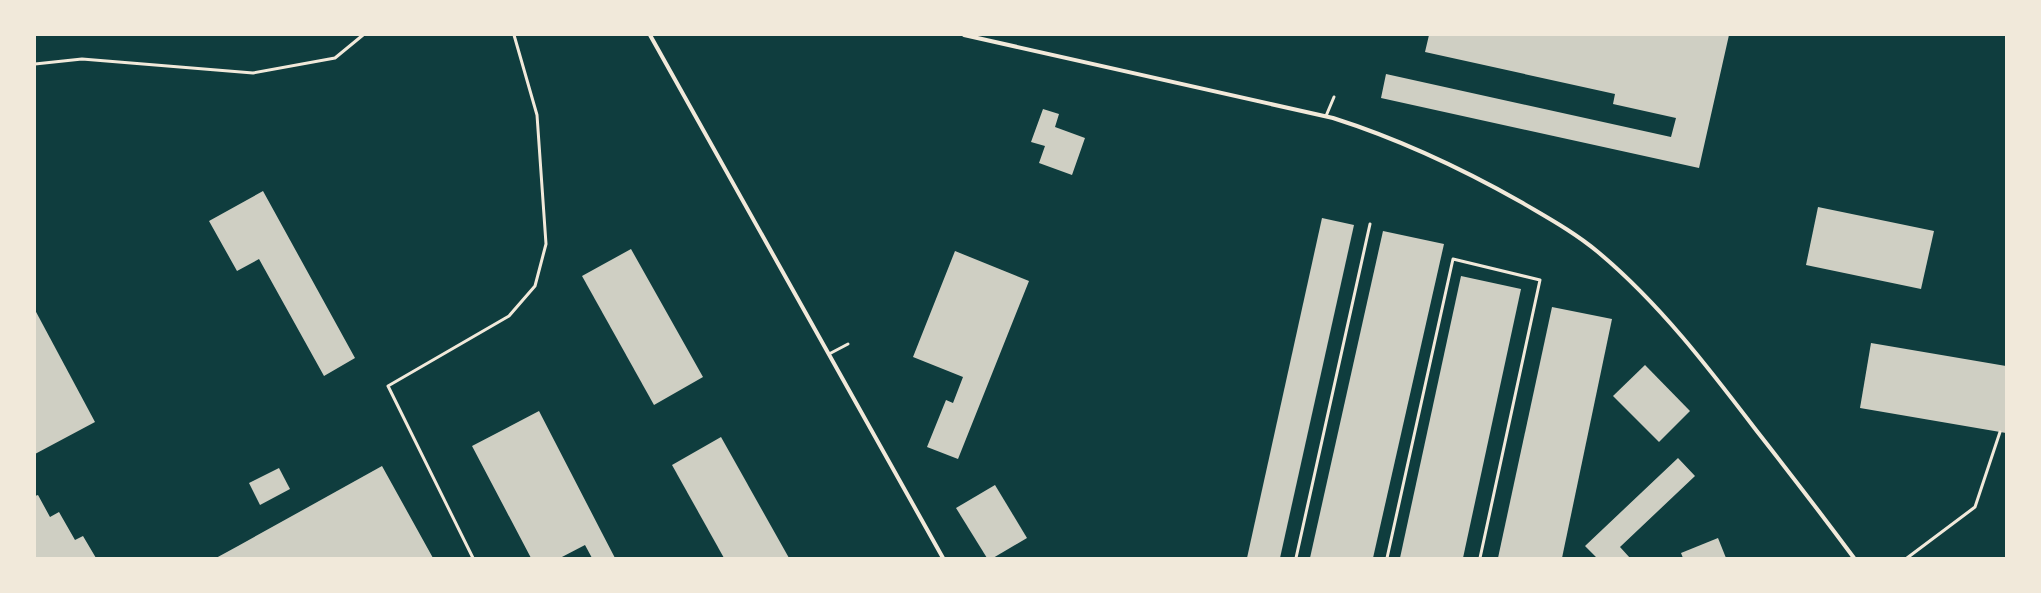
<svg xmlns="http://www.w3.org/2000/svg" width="2041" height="593" font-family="Mulish,sans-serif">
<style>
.building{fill:#cfcfc3}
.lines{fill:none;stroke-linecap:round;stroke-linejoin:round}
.service{stroke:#f1e9da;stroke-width:3}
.minor{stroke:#f1e9da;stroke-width:4}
</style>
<rect width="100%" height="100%" fill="#0f3d3e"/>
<g class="building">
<polygon points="1429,35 1729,35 1699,168 1381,98 1386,74 1671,137 1676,118 1613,104 1615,94 1425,52"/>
<polygon points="1043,109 1059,114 1055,127 1085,138 1072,175 1039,163 1045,146 1031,142"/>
<polygon points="263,191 355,358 324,376 259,259 237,271 209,221"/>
<polygon points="1818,207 1934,231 1921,289 1806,265"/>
<polygon points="1322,218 1354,225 1280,558 1247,558"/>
<polygon points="1383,231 1444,244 1373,558 1310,558"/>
<polygon points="631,249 703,377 654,405 582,276"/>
<polygon points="955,251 1029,281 958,459 927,447 946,400 953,403 963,377 913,357"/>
<polygon points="1461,276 1521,289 1463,558 1400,558"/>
<polygon points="1552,307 1612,319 1562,558 1498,558"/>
<polygon points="35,310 95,422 35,454"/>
<polygon points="1871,343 2006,366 2006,433 1860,408"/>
<polygon points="1645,365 1690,411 1659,442 1613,396"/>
<polygon points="539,411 602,533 615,558 592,558 585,545 560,558 531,558 472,446"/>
<polygon points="721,437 789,558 724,558 672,465"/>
<polygon points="1678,458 1695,476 1620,547 1630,558 1597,558 1585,546"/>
<polygon points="382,466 433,558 216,558 238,546"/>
<polygon points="279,468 290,489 260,505 249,483"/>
<polygon points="995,485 1027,538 993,558 987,558 956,508"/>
<polygon points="38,495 50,517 59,512 75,540 83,536 96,558 35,558 35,496"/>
<polygon points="1718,538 1726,558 1683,558 1681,553"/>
</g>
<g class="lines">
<g class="service">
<polyline points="35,64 82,59 253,73 335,58 363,35"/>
<polyline points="1326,116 1334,97"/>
<polyline points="829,354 848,344"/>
<polyline points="473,558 388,386 509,316 535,286 546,244 537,115 514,35"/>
<polyline points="1296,558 1370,224"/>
<polyline points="1387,558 1453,259 1540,280 1480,558"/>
<polyline points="1907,558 1975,507 2000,432"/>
</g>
<g class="minor">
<polyline points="650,35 943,558"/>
<path d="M964,35l369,83c66,21 128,50 188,84 27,16 53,30 77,50 61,51 110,115 158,178 33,42 66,85 98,128"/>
</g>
</g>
<rect width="2041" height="593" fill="none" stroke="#f1e9da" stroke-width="72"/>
</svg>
